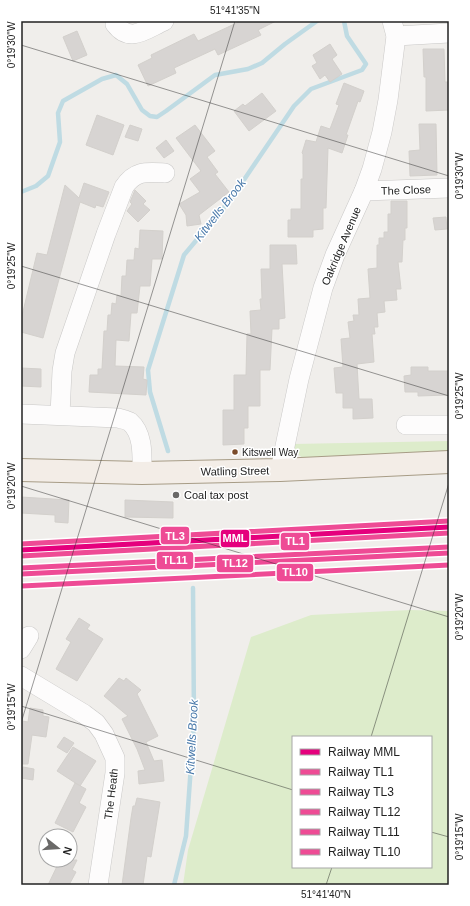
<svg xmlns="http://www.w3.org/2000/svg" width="470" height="906" font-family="Arial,sans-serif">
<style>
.grass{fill:#ddeccb;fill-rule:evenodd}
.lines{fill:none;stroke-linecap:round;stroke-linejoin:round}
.stream{stroke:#bfdbe3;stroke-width:4.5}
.building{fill:#d7d4d2;stroke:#d3d0cc}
.minor-casing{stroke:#c9c8c7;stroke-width:20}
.major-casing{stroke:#a79c86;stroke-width:24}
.minor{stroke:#fdfcfc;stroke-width:19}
.major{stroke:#f3ede7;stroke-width:22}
.rail-1-casing{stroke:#fff;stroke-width:8}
.rail-2-casing{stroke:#fff;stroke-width:8}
.rail-3-casing{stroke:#fff;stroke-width:8}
.rail-4-casing{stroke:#fff;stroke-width:8}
.rail-5-casing{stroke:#fff;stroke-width:8}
.rail-6-casing{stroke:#fff;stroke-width:8}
.rail-1{stroke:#e5007d;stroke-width:5}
.rail-2{stroke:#ee4b95;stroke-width:5}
.rail-3{stroke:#ee4b95;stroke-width:5}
.rail-4{stroke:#ee4b95;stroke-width:5}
.rail-5{stroke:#ee4b95;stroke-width:5}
.rail-6{stroke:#ee4b95;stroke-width:5}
.ticks{fill:none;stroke:#222;stroke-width:1;stroke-opacity:0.45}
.bus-dot{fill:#7a4b2a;stroke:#fff;stroke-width:1.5}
.poi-dot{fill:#6a6968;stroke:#fff;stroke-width:1.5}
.labels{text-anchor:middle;stroke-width:3;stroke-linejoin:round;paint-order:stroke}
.bus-label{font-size:10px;fill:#222;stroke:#fff;text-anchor:start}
.street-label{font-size:11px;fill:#222;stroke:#fff}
.poi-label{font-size:11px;fill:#222;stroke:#fff;text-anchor:start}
.water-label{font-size:12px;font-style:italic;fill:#4a7aab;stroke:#fff}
.line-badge{stroke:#fff;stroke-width:1.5}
.badge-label{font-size:11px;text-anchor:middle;font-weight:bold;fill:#fff}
.neatline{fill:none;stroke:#222;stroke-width:1.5}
.ticks-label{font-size:10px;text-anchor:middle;fill:#222}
</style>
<rect width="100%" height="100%" fill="#f0eeeb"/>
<g class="grass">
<polygon points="449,441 449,454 303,458 296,453 293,444"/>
<path d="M410,610l39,1v274h-266l5,-35 63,-213 60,-22zM293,737h138v130h-138z"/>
</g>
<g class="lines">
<g class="stream">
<polyline points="21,192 36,186 48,176 60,142 58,113 63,101 102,79 116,75 127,84 142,110 150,116 157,117 166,111 215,75 248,69 262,63 285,44 317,21"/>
<polyline points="168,451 150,392 148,370 184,255 231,199 294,106 311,89 362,70 366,64 347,36 344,21"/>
<polyline points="174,885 186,836 194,723 193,588"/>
</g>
</g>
<g class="building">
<polygon points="241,21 276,21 258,30 261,35 218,55 215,49 174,68 176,73 148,86 138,65 152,58 151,55 194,34 198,41"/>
<polygon points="77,31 87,55 73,61 63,37"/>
<polygon points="330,44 337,55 332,59 342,74 330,82 325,75 320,79 312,66 317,63 313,55"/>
<polygon points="423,49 444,49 445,82 449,82 449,110 426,111 426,77 424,77"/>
<polygon points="344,83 364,91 360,102 358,101 346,135 348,135 342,153 328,148 326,208 323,208 323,229 313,230 313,237 288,237 288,220 291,220 291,209 301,209 301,179 303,179 303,154 302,153 306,140 316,142 321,126 330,129 339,105 336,104"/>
<polygon points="262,93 276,111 249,131 234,111 243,104 245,106"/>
<polygon points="97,115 124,125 113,155 86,145"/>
<polygon points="419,124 436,124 437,175 410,176 409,151 420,150"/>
<polygon points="130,125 142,129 138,141 125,137"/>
<polygon points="195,125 215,151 207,157 218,172 215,174 229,192 199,215 201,224 187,226 186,215 179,204 200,192 190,179 201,171 176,138"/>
<polygon points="166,140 174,151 164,158 156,148"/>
<polygon points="84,183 109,192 103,207 96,205 95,208 80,202 43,338 21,332 21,320 37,253 47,255 65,185 79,198"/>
<polygon points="135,190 146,201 143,204 150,210 138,222 127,211 132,204 130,202"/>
<polygon points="391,201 407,201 407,228 405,228 405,240 403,240 402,262 398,262 401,289 396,289 397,300 384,301 385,312 377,313 378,327 374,327 375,334 372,334 374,362 357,364 359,399 372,399 373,418 353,419 353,408 343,408 343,393 336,393 334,368 343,367 341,339 350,338 348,322 354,321 353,315 359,315 358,299 370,298 368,269 377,268 377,245 379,245 379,238 384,238 384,232 388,232 388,214 391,214"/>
<polygon points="446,217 447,229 435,230 433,218"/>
<polygon points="140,230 163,231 162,259 152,259 150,286 140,286 137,313 131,313 129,341 116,340 115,366 144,367 143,379 147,380 146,395 89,392 90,375 98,375 98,369 102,369 104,331 107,331 108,315 111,315 112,303 116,304 117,295 121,296 122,276 126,276 127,260 134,260 135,248 139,249"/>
<polygon points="270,245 296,245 297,264 282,264 285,318 279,319 279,329 272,329 270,370 260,370 260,406 248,406 248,428 244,428 244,444 223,445 223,410 234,410 234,375 246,375 247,334 251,334 250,311 261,310 260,299 262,299 261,269 270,269"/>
<polygon points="411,367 428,367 428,371 448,371 448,395 418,396 418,392 405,392 404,376 411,375"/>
<polygon points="21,368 41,369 41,387 21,386"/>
<polygon points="21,497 69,500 68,523 55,522 55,515 21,513"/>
<polygon points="125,500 173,502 173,518 125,517"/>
<polygon points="79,618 90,625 87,629 103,639 77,681 56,669 71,642 66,639"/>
<polygon points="119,678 124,681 126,678 141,690 137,694 158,736 146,742 154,761 162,760 164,781 139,784 138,771 145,770 137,749 122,719 128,716 104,696"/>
<polygon points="30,708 43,710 43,716 49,717 46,737 32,735 28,764 21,764 21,731 22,721 28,722"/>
<polygon points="64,737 74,743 67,753 57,747"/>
<polygon points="73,747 96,761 80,786 57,771"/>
<polygon points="23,767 34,769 33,780 21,778"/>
<polygon points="75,783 86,789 79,803 86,807 73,832 55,823"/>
<polygon points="137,798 160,802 151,857 147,856 143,885 122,885 131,818 133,806 135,806"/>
<polygon points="60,860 77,860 72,870 76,872 69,885 48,885"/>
</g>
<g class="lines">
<defs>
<g id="minor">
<path d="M116,21l-1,3c15,20 31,5 49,-3"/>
<polyline points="396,36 449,33"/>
<polyline points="364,191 449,188"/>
<path d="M21,414l97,4c3,1 9,2 12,4 14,12 12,35 12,51"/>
<path d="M60,415l2,-44 3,-18 41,-119 18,-47c11,-17 23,-15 41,-14"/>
<polyline points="406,425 449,425"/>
<polyline points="280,470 299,379 323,288 335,255 364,191 372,169 382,132 388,100 396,36 392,21"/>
<polyline points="21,649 29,636"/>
<polyline points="21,676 84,714 96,723 104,734 115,758 115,773 98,885"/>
</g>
<polyline id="major" points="21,470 142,473 280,470 449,462"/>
</defs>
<use href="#minor" class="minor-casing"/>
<use href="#major" class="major-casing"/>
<use href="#minor" class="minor"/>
<use href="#major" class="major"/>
<defs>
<polyline id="rail-1" points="21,550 449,527"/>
<polyline id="rail-2" points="21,556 449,533"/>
<polyline id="rail-3" points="21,544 449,521"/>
<polyline id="rail-4" points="21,574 449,553"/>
<polyline id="rail-5" points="21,568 449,547"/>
<polyline id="rail-6" points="22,586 449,565"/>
</defs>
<use href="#rail-1" class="rail-1-casing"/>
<use href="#rail-2" class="rail-2-casing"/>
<use href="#rail-3" class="rail-3-casing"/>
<use href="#rail-4" class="rail-4-casing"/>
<use href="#rail-5" class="rail-5-casing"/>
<use href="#rail-6" class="rail-6-casing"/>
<use href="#rail-1" class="rail-1"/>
<use href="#rail-2" class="rail-2"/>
<use href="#rail-3" class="rail-3"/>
<use href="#rail-4" class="rail-4"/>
<use href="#rail-5" class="rail-5"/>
<use href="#rail-6" class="rail-6"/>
</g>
<path class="ticks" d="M21,45l428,131M21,266l428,130M21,486l428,131M21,706l272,84M21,723l214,-702M371,737l78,-254M431,832l18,5M326,885l6,-18"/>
<circle class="bus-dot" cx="235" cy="452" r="3.5"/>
<circle class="poi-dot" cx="176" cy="495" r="4"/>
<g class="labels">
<g class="bus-label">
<text x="242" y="456">Kitswell Way</text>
</g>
<g class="street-label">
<text transform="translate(406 190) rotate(-2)" y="4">The Close</text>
<text transform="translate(341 246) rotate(-67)" y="4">Oakridge Avenue</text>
<text transform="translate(235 471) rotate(-1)" y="4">Watling Street</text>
<text transform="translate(111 794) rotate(-83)" y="4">The Heath</text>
</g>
<g class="poi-label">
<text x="184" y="499">Coal tax post</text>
</g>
<g class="water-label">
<text transform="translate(220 210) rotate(-52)" y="4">Kitwells Brook</text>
<text transform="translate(192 737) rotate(-87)" y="4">Kitwells Brook</text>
</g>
</g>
<g class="line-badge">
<rect x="160" y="526" width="30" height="19" rx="4" fill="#ee4b95"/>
<rect x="220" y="529" width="30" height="19" rx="4" fill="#e5007d"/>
<rect x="280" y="532" width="30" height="19" rx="4" fill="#ee4b95"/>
<rect x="156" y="551" width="38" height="19" rx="4" fill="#ee4b95"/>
<rect x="216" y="554" width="38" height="19" rx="4" fill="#ee4b95"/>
<rect x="276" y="563" width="38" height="19" rx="4" fill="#ee4b95"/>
</g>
<g class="badge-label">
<text x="175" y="540">TL3</text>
<text x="235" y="542">MML</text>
<text x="295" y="545">TL1</text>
<text x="175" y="564">TL11</text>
<text x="235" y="567">TL12</text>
<text x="295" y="576">TL10</text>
</g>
<rect width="470" height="906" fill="none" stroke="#ffffff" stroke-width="44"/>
<rect x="292" y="736" width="140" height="132" fill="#ffffff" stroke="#a7a7a7"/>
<rect x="300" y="749" width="20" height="6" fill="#e5007d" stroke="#a7a7a7"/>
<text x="328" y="756" font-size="12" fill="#222222">Railway MML</text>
<rect x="300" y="769" width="20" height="6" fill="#ee4b95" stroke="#a7a7a7"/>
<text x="328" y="776" font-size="12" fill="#222222">Railway TL1</text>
<rect x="300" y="789" width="20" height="6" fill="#ee4b95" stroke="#a7a7a7"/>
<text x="328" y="796" font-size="12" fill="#222222">Railway TL3</text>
<rect x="300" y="809" width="20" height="6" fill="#ee4b95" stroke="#a7a7a7"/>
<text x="328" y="816" font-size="12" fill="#222222">Railway TL12</text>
<rect x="300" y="829" width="20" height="6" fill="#ee4b95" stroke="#a7a7a7"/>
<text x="328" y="836" font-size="12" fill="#222222">Railway TL11</text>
<rect x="300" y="849" width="20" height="6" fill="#ee4b95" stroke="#a7a7a7"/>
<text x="328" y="856" font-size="12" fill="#222222">Railway TL10</text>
<g transform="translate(58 848) rotate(107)"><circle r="19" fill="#ffffff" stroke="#a7a7a7"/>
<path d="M0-3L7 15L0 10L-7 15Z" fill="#6a6968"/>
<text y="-6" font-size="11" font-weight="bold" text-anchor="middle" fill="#222222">N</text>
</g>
<rect x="22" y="22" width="426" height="862" class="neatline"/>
<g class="ticks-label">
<text x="235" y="14">51°41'35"N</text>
<text transform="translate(11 45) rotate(-90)" y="4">0°19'30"W</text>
<text transform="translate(459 176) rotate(-90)" y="4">0°19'30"W</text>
<text transform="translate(11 266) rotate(-90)" y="4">0°19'25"W</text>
<text transform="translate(459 396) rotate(-90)" y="4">0°19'25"W</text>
<text transform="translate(11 486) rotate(-90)" y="4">0°19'20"W</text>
<text transform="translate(459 617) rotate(-90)" y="4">0°19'20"W</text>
<text transform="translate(11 707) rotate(-90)" y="4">0°19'15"W</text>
<text transform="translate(459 837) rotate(-90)" y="4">0°19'15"W</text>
<text x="326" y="898">51°41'40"N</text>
</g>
</svg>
